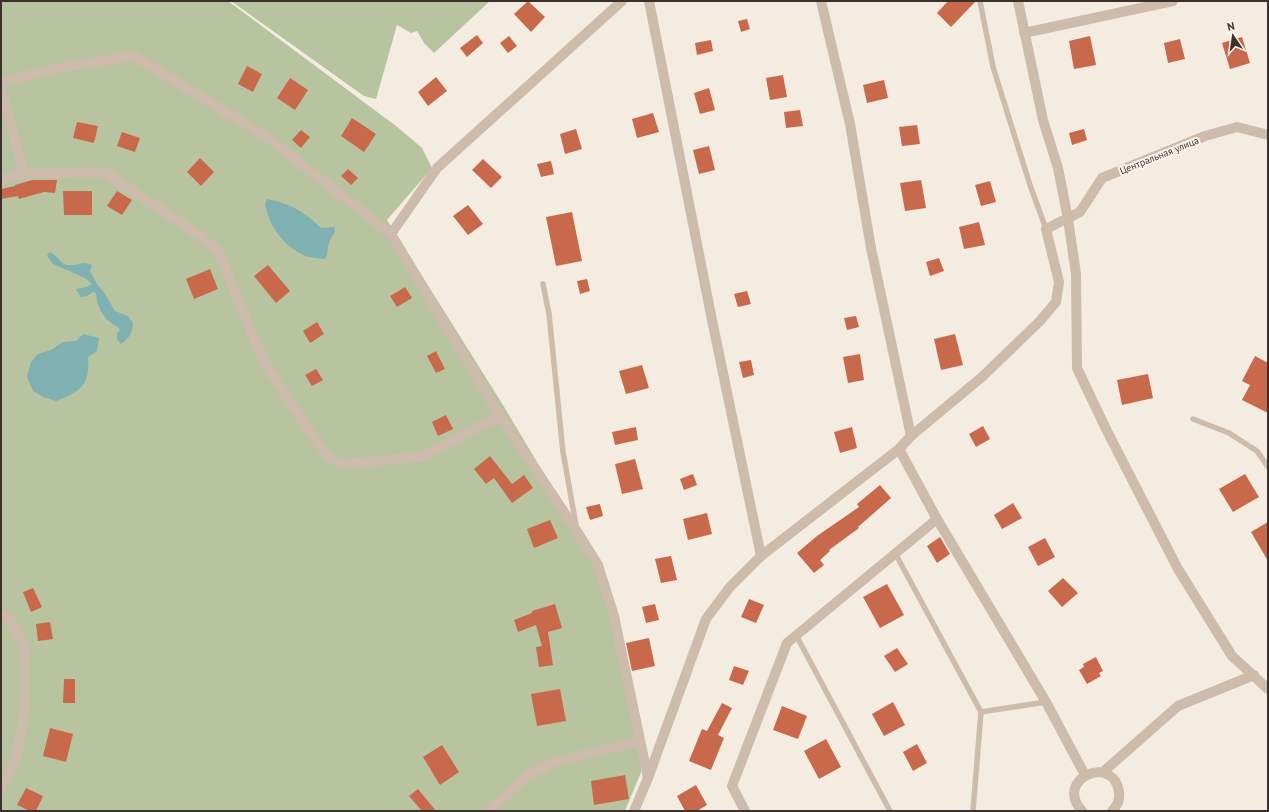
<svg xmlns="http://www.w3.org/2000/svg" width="1269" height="812" font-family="'PT Sans',sans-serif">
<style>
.green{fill:#b8c4a0}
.water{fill:#7fb0b2}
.building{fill:#c8694b}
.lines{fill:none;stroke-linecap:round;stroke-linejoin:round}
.service{stroke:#cdbbac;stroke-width:5.5}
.minor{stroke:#cdbbac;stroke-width:10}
.labels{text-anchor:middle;stroke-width:4;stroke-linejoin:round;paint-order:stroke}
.street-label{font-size:10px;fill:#3b302b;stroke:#fbf5ee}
</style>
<rect width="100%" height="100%" fill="#f4ebe1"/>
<g class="green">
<polygon points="1,1 228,1 396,126 422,148 432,168 387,220 503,405 596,561 634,715 642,770 625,811 1,811"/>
<polygon points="231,1 490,1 434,53 424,43 417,31 411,33 397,25 376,99 364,96"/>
</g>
<g class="water">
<path d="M267,199c24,5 37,12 54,29l13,-1 1,5c-3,4 -6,9 -7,15 -1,5 0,7 -3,12 -7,-1 -16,-1 -22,-4 -21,-11 -34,-29 -38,-51z"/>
<path d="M49,252c8,2 10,11 18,13 9,2 13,-5 25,0l-2,6 7,13 8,10 10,17 13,5 5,7c-1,10 -4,16 -12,21l-4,-5v-5l3,-4c-2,-5 -6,-4 -10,-8 -8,-6 -14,-19 -14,-29l-3,-1 -6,4 -6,1 -5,-8 11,-2 5,-3 -7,-6 -32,-14 -6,-8z"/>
<path d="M83,334l16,4 -2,13 -9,6c2,29 -7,34 -32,44l-13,-4 -10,-6 -6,-14 4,-15 7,-8 13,-4 12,-8 13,-1z"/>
</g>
<g class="building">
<polygon points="528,1 545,17 531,32 514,14"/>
<polygon points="948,1 976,1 951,27 937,13"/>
<polygon points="747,19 750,29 741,32 738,21"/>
<polygon points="477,35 483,43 467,57 460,48"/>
<polygon points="509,36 517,46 508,53 500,43"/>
<polygon points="1090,36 1096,65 1074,69 1069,41"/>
<polygon points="1242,37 1250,63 1230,69 1222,43"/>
<polygon points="1180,39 1185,59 1168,63 1164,43"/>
<polygon points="711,40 713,51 697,55 695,43"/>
<polygon points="247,66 262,74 253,92 238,84"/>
<polygon points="783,75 787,97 770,100 766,78"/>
<polygon points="436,77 447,91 428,106 418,92"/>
<polygon points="290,78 308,90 295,110 277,98"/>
<polygon points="884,80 888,98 867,103 863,85"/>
<polygon points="709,88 715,110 700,114 694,93"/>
<polygon points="800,110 803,126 786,128 784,112"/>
<polygon points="653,113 659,132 637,138 632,119"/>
<polygon points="352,118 376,134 364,152 341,136"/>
<polygon points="77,122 98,126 94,143 73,138"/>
<polygon points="917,125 920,144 902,146 899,127"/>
<polygon points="576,129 582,149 565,154 560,134"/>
<polygon points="1084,129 1087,140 1072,145 1069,133"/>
<polygon points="301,130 310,137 301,148 292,140"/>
<polygon points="122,132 140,138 135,152 117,146"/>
<polygon points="709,146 715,170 699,174 693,150"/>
<polygon points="200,158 214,172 201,186 187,172"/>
<polygon points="483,159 502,177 491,188 472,170"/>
<polygon points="551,161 554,174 541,177 537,164"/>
<polygon points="348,169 358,178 351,185 341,176"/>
<polygon points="32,180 57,180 55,193 44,192 19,199 18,196 1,199 1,189 15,186 15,185"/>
<polygon points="921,180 926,208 905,211 900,183"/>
<polygon points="990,181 996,202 981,206 975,185"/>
<polygon points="63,191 92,191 92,215 64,215"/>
<polygon points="117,191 132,200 122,215 107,206"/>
<polygon points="468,205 483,224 468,235 453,216"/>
<polygon points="572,212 582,261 556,266 546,217"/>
<polygon points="979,222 985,245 964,249 959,227"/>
<polygon points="939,258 944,271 930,276 926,262"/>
<polygon points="268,265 290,291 276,303 254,276"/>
<polygon points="210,269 218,289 194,299 186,279"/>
<polygon points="587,279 590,291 580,294 577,281"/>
<polygon points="405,287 412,298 397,307 390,296"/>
<polygon points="747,291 751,304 738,307 734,294"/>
<polygon points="856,316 859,327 847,330 844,318"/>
<polygon points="317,322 324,334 310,343 303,331"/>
<polygon points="955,334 963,365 941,370 934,339"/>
<polygon points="436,351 445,369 436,373 427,356"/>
<polygon points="860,354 864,380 848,383 843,357"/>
<polygon points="1255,356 1268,363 1268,413 1242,400 1250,385 1242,381"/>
<polygon points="751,360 754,375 743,378 739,362"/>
<polygon points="642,365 649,388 626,394 619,371"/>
<polygon points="316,369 323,380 312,386 305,375"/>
<polygon points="1148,374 1153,398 1122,405 1117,380"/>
<polygon points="446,415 453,429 438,436 432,422"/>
<polygon points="983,426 990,439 976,447 969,434"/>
<polygon points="636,427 638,440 615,445 612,432"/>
<polygon points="852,427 857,448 840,453 834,432"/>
<polygon points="490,456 512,484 524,475 533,488 512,503 494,478 486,484 474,469"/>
<polygon points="635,459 643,489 622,494 615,464"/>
<polygon points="693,474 697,485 684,490 680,479"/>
<polygon points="1245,474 1259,497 1233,512 1219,489"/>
<polygon points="880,485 891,498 858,527 859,528 829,550 830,551 820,560 824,565 814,573 797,553 817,536 859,507 857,504"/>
<polygon points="1013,503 1022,518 1002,529 994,515"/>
<polygon points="600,504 603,516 590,520 586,507"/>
<polygon points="707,513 712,534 688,540 683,519"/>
<polygon points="550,520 558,538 534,548 527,529"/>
<polygon points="1268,522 1268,561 1251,532"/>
<polygon points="940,537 950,554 937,563 927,546"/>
<polygon points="1045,538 1055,557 1038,566 1028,547"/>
<polygon points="671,556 677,580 661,583 655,559"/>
<polygon points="1063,578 1078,593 1062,607 1048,591"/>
<polygon points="887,584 904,615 880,628 863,597"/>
<polygon points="33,588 42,607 31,612 23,592"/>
<polygon points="749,599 764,605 756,623 741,617"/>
<polygon points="555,604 562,628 548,632 553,665 539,667 536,647 542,646 536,625 518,632 514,620 532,613 532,611"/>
<polygon points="655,604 659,620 646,623 642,607"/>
<polygon points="50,622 53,639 38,641 36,624"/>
<polygon points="649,638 655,666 632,671 626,643"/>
<polygon points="897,648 908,664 895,672 884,656"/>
<polygon points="1096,657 1103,671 1099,673 1101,676 1087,684 1079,670 1084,667 1083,664"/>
<polygon points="734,666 749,671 743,685 729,680"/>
<polygon points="64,679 75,679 75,703 63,703"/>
<polygon points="560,689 566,721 537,726 531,694"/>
<polygon points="893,702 905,725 884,736 872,714"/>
<polygon points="722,703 732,708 718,735 724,738 711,770 689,761 702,729 707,731"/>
<polygon points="782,706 807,716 798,739 773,730"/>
<polygon points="50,728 73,734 66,762 43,756"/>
<polygon points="826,739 841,767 819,779 804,751"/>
<polygon points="917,744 927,763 913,771 903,752"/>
<polygon points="442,745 459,772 440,785 423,757"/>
<polygon points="625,775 629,799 594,805 591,781"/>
<polygon points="696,785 707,805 697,811 685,811 677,796"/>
<polygon points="26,788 43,796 36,811 30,811 17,805"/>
<polygon points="418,789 436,811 422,811 409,796"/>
</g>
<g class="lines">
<g class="service">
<polyline points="980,1 993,67 1030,185 1046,229"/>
<polyline points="543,284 549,314 563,452 576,525"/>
<polyline points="1193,419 1229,433 1257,451 1268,467"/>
<polyline points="895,553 981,712 973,811"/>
<polyline points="796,635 890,811"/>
<polyline points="981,712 1046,702"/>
</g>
<g class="minor">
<polyline points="649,1 712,320 761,556"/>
<polyline points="821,1 850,124 871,248 911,436"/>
<polyline points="1018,1 1043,120 1058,168 1068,219 1076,274 1077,368 1107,431 1178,569 1232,656 1268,689"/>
<polyline points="1024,33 1173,1"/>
<polyline points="1,82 69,66 134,56 267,137 391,234 500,416 576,530 598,565 614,616 648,778"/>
<polyline points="1,88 24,174"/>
<polyline points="1,180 24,174 104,172 199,235 218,251 263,360 309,431 330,459 343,464 421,457 500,416"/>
<polyline points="391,234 437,168 622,1"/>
<polyline points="899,449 937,519 1046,702 1085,775"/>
<polyline points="1,613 9,619 25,646 25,710 16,759 1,788"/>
<polyline points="1103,772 1178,706 1254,675"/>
<polyline points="488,811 527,776 551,763 640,741"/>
<polyline points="634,811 648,778 706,619 730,587 761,556 899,449 911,436 982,377 1040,321 1056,302 1059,282 1046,229 1080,212 1102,178 1205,136 1237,127 1268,135"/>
<polyline points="745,811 732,786 787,643 937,519"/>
<path d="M1082,811c-29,-32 31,-58 37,-19 1,7 -2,14 -7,19"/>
</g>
</g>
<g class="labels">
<g class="street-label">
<text transform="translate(1159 155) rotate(-22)" y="4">Центральная улица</text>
</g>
</g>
<rect width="1269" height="812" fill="none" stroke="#3b302b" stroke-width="4"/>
<g transform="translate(1233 36) rotate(347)" stroke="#fbf5ee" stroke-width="3" paint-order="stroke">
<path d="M0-3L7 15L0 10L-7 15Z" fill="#3b302b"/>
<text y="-6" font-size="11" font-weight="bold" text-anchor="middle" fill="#3b302b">N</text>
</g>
</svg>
